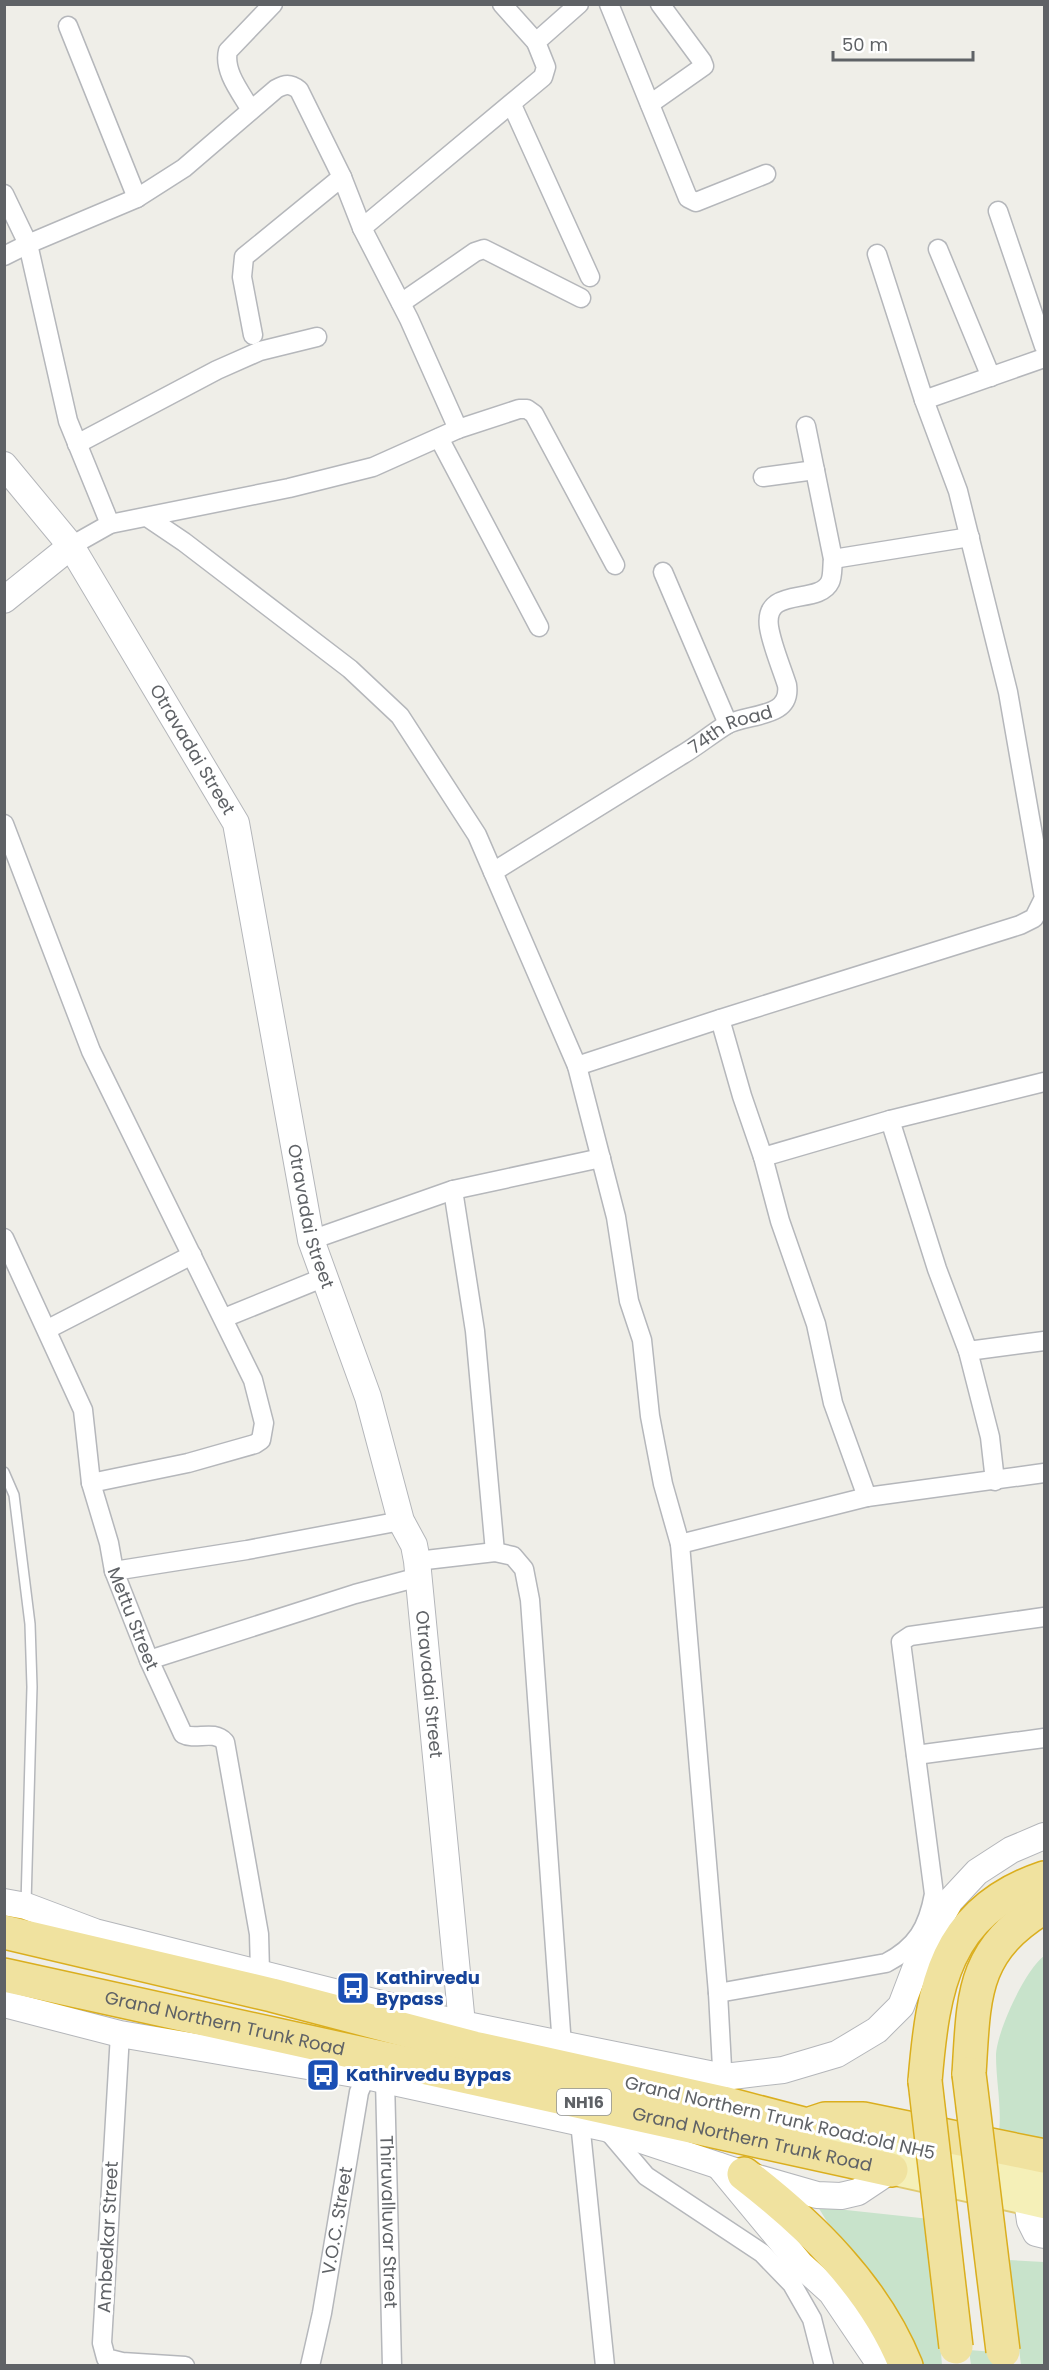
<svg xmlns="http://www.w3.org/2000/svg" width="1049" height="2370" font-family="Poppins,sans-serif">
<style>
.green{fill:#c8e3cb}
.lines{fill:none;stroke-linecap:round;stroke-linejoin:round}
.lane-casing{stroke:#b5b7bb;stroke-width:12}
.street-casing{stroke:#b5b7bb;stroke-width:21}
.secondary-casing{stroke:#b4b6ba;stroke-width:28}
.primary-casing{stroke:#e0ca71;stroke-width:32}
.highway-casing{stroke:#daae1e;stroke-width:36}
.lane{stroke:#fff;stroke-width:9}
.street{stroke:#fff;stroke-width:18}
.secondary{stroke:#fff;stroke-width:26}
.primary{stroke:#f5f0b8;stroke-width:28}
.highway{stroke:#f0e29f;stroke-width:33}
.highway-bridge-casing{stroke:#daae1e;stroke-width:36;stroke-linecap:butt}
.highway-bridge{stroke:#f0e29f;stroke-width:33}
.labels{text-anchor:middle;stroke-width:6;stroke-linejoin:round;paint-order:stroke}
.shield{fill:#fff;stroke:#8f9194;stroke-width:1.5}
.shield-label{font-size:16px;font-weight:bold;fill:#5f6266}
.street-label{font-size:18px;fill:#5f6266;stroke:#fff}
.transit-label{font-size:18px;font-weight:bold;fill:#164399;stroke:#fff;text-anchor:start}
</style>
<rect width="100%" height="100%" fill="#efeee8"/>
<g class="green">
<path d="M1044,1956v194l-46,-11c5,-28 -2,-55 -2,-84 1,-24 29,-85 48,-99z"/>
<polygon points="818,2207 930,2219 942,2365 916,2365"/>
<polygon points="1008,2260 1044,2262 1044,2365 1021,2365"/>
<polygon points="969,2350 995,2352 996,2365 971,2365"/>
</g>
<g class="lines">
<defs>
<polyline id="lane" points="4,1472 14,1495 30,1624 32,1687 26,1904"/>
<g id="street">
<polyline points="502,4 536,42"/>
<polyline points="609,4 688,198 696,202 766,174"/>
<polyline points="68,26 137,198"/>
<polyline points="650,104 704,66 702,61 660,4"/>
<polyline points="512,105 590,277"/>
<path d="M251,110c-10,-17 -28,-39 -23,-59l45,-47"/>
<path d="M4,194l24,50 109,-46 47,-30 92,-79c9,-5 14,-6 23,1l43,87"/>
<polyline points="998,211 1044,346"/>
<polyline points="362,228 543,77 546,67 536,42 579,4"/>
<polyline points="938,249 991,377"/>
<polyline points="4,256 28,244 68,421 110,524"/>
<polyline points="401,303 475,252 484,249 581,298"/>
<polyline points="924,400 1044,358"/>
<polyline points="458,429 519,409 527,409 534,414 615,565"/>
<polyline points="439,438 539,627"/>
<polyline points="77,444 217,370 260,351 317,337"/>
<polyline points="763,477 815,470"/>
<polyline points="147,517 184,542 350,669 400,716 477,835 577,1066"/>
<polyline points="71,546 110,524 289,488 373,467 458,429 409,319 362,228 342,177 244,257 242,277 253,335"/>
<polyline points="833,559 970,537"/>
<polyline points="663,572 728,724"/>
<polyline points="4,824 91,1051 253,1380 264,1423 261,1440 255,1444 188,1463 91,1483"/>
<path id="s1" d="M493,872c62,-39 125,-77 187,-116 16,-9 30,-21 46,-31 21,-12 66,-6 61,-40 -6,-19 -15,-39 -18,-58 -6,-42 50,-21 61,-45 3,-6 2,-16 3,-23l-27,-133"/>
<polyline points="720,1019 1020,925 1034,918 1044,898 1008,692 958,491 924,400 877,254"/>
<polyline points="890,1120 1044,1082"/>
<polyline points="763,1157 890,1120 937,1269 968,1351 990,1437 995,1481"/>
<polyline points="453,1190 475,1331 495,1552"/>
<path id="s2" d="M4,1238l79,172 8,73 18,60 5,28 35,89 34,74c13,7 30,-5 42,8l34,192 1,38"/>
<polyline points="311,1240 453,1190 601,1158"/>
<polyline points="224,1318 325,1277"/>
<polyline points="48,1329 192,1255"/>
<polyline points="968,1351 1044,1341"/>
<polyline points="680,1544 867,1497"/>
<polyline points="417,1561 495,1552 513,1556 524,1569 530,1600 562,2046"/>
<polyline points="114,1571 247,1550 401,1521"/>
<polyline points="149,1660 355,1594 419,1577"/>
<polyline points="916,1755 1044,1738"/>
<path d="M718,1993l168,-30c31,-16 42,-36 48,-69l-33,-252 9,-6 134,-19"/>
<polyline points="120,2034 102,2343 106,2358 122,2362 185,2366"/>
<path id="s3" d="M385,2080l7,286"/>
<polyline points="723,2086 718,1993 680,1544 663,1484 650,1416 642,1340 629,1301 616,1217 577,1066 720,1019 742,1096 763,1157 780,1221 816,1324 833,1403 867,1497 1044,1473"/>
<polyline points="580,2122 605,2366"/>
<polyline points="607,2130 646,2176 762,2253 792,2284 812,2319 824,2366"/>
<path id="s4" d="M310,2366l12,-53 37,-221 7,-16"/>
</g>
<g id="secondary">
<path id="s5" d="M4,465l67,81 165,277 75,417 57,157 33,124 13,24 3,16 45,463"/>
<polyline points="4,600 71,546"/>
<polyline points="4,1902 26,1906 95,1932 462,2024 724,2077 783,2070 837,2054 877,2030 901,2006 922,1951 950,1901 977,1872 1011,1850 1044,1836"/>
<polyline points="4,2004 120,2034 366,2076 605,2128 744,2174 817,2195 841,2196 858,2192 891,2170"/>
<polyline points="719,2166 801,2265 831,2292 881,2366"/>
<polyline points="1027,2200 1030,2221 1036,2233 1044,2235"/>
</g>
<g id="primary">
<polyline points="815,2127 1044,2180"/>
<polyline points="891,2170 1044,2204"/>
</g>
<g id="highway">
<polyline points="4,1932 272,1995 474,2048 723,2103 807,2125 825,2119 863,2119 1044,2156"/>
<path id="s6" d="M4,1975l887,195"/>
<path d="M969,2074c5,-78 2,-123 75,-167"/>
<path d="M925,2081c8,-94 19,-169 119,-203"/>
<path d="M744,2174c66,51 130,112 162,192"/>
</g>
</defs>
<use href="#lane" class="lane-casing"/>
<use href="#street" class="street-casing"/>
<use href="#secondary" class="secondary-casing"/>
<use href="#primary" class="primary-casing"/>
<use href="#highway" class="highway-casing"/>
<use href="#lane" class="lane"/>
<use href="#street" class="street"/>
<use href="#secondary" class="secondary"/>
<use href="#primary" class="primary"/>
<use href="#highway" class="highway"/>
<defs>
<g id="highway-bridge">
<polyline points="969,2074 1003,2351"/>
<polyline points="925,2081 956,2347"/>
</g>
</defs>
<use href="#highway-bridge" class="highway-bridge-casing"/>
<use href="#highway-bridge" class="highway-bridge"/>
</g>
<defs>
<symbol id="bus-square" viewBox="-11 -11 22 22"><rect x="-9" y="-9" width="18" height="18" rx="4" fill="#1a4fb4" stroke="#fff"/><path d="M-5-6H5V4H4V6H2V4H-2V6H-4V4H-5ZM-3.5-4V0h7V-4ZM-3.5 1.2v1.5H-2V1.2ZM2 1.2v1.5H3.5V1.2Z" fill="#fff"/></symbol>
</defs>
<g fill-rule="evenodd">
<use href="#bus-square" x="334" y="1969" width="38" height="38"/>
<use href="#bus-square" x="304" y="2056" width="38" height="38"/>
</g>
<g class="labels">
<rect class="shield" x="557" y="2089" width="54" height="26" rx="4.5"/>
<g class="shield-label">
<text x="584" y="2108">NH16</text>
</g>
<g class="street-label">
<text dy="6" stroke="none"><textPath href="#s1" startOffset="278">74th Road</textPath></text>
<text dy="6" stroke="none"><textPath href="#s5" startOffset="342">Otravadai Street</textPath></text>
<text dy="6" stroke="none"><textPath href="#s5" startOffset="828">Otravadai Street</textPath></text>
<text dy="6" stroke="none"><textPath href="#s2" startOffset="405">Mettu Street</textPath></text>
<text dy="6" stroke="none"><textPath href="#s5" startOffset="1314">Otravadai Street</textPath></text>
<text dy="6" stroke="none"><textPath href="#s6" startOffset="226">Grand Northern Trunk Road</textPath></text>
<text transform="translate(780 2118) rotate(13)" y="6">Grand Northern Trunk Road:old NH5</text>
<text dy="6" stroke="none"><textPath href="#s6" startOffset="766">Grand Northern Trunk Road</textPath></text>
<text dy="6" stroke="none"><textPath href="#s4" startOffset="148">V.O.C. Street</textPath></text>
<text dy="6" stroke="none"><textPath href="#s3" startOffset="142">Thiruvalluvar Street</textPath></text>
<text transform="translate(108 2237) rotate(-87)" y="6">Ambedkar Street</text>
</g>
<g class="transit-label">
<text x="376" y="1984">Kathirvedu<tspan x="376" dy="21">Bypass</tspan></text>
<text x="346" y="2081">Kathirvedu Bypas</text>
</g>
</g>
<rect width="1049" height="2370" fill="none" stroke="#5f6266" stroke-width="12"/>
<path d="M833 51v9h140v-9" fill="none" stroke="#5f6266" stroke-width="3"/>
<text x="842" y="51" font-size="18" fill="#5f6266" stroke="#ffffff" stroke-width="4.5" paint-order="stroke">50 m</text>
</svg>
